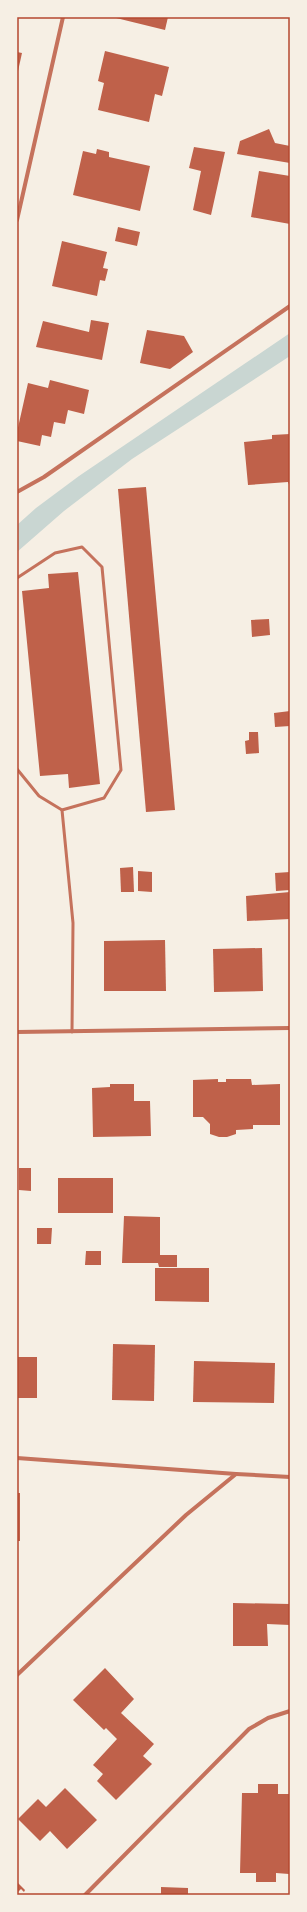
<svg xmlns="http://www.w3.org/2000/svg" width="307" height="1912" font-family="'Archivo Narrow',sans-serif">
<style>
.water{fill:#c9d6d2}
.building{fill:#bf614a}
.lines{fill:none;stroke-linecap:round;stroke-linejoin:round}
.service{stroke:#c5725c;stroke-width:3}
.minor{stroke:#c5725c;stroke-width:4}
.neatline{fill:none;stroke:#b5482f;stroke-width:1.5}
</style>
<rect width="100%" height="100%" fill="#f6efe4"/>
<polygon class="water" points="290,333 290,356 132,459 64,511 17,552 17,525 36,508 79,476"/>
<g class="building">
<polygon points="112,17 168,17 165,30"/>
<polygon points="105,51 169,67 162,96 155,94 149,122 98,110 104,83 98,81"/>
<polygon points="17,52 22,53 18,71 17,70"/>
<polygon points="269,129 275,143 290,146 290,163 237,154 240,141"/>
<polygon points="194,147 225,152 211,215 193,210 201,171 189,168"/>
<polygon points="97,149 109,152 109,157 150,166 140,211 73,195 83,151 96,154"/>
<polygon points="259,171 290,176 290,224 251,217"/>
<polygon points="118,227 140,232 137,246 115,241"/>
<polygon points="62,241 107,252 103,268 108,269 105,281 100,280 97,296 52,286"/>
<polygon points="91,320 109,323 102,360 36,347 43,321 89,332"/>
<polygon points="147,330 184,336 193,352 170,369 140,363"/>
<polygon points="50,380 89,390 84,414 68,410 65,424 54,422 51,437 42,435 40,446 17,441 17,432 28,383 48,388"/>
<polygon points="290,434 290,487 288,482 248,485 244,442 272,439 272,435"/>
<polygon points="146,487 175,810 146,812 118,489"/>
<polygon points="78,572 100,784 69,788 68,774 40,776 22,591 49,588 48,574"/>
<polygon points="269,619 270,635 252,637 251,620"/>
<polygon points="290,711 290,726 275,727 274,713"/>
<polygon points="249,732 258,732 259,753 246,754 245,741 249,740"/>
<polygon points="133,867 134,892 121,892 120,868"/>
<polygon points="138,871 152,872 152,892 138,891"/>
<polygon points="290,872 290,890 276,891 275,873"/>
<polygon points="290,892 290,919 247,921 246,896"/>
<polygon points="165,940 166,991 104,991 104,941"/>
<polygon points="262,948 263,991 214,992 213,949"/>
<polygon points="218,1079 218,1082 226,1082 226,1079 251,1079 252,1085 280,1084 280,1125 253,1125 253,1129 236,1130 236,1134 227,1137 219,1137 210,1134 210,1124 203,1117 193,1117 193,1080"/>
<polygon points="110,1084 134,1084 134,1101 150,1101 151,1136 93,1137 92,1088 110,1087"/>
<polygon points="19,1168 31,1168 31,1191 19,1190"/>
<rect x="58" y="1178" width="55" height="35"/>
<polygon points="124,1216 160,1217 160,1255 177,1255 177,1267 159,1267 158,1263 122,1263"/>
<polygon points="37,1228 52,1228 51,1244 37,1244"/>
<polygon points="86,1251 101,1251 101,1265 85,1265"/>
<polygon points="155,1268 209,1268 209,1302 155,1301"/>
<polygon points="113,1344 155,1345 154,1401 112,1400"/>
<rect x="17" y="1357" width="20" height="41"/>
<polygon points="194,1361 275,1363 274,1403 193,1402"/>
<rect x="17" y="1493" width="3" height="48"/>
<polygon points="233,1603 290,1604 290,1625 267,1624 268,1646 233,1646"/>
<polygon points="105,1668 134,1699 121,1713 154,1744 143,1756 152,1764 116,1800 97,1781 103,1774 93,1765 117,1739 106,1728 104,1730 73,1700"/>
<polygon points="258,1784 278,1784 278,1794 290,1794 289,1874 276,1873 276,1882 256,1882 256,1873 240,1873 242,1793 258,1793"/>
<polygon points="65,1788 97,1820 67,1849 50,1831 40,1841 18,1819 38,1799 46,1807"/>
<polygon points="17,1882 25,1890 24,1892 21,1889 17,1893"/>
<polygon points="161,1887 188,1888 188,1895 161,1895"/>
</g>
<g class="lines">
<g class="service">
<polyline points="17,578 55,553 82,547 102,567 121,770 104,798 62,810 73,923 72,1032"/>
<polyline points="17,769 39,796 62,810"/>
</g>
<g class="minor">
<polyline points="17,220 63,17"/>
<polyline points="17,492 44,477 290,306"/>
<polyline points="17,1032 290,1028"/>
<polyline points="17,1458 236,1474 290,1477"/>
<polyline points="17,1675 186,1515 236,1474"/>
<polyline points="85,1895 249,1729 268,1718 290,1711"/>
</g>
</g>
<rect width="307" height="1912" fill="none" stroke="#f6efe4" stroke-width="36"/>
<rect x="18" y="18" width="271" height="1876" class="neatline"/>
</svg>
